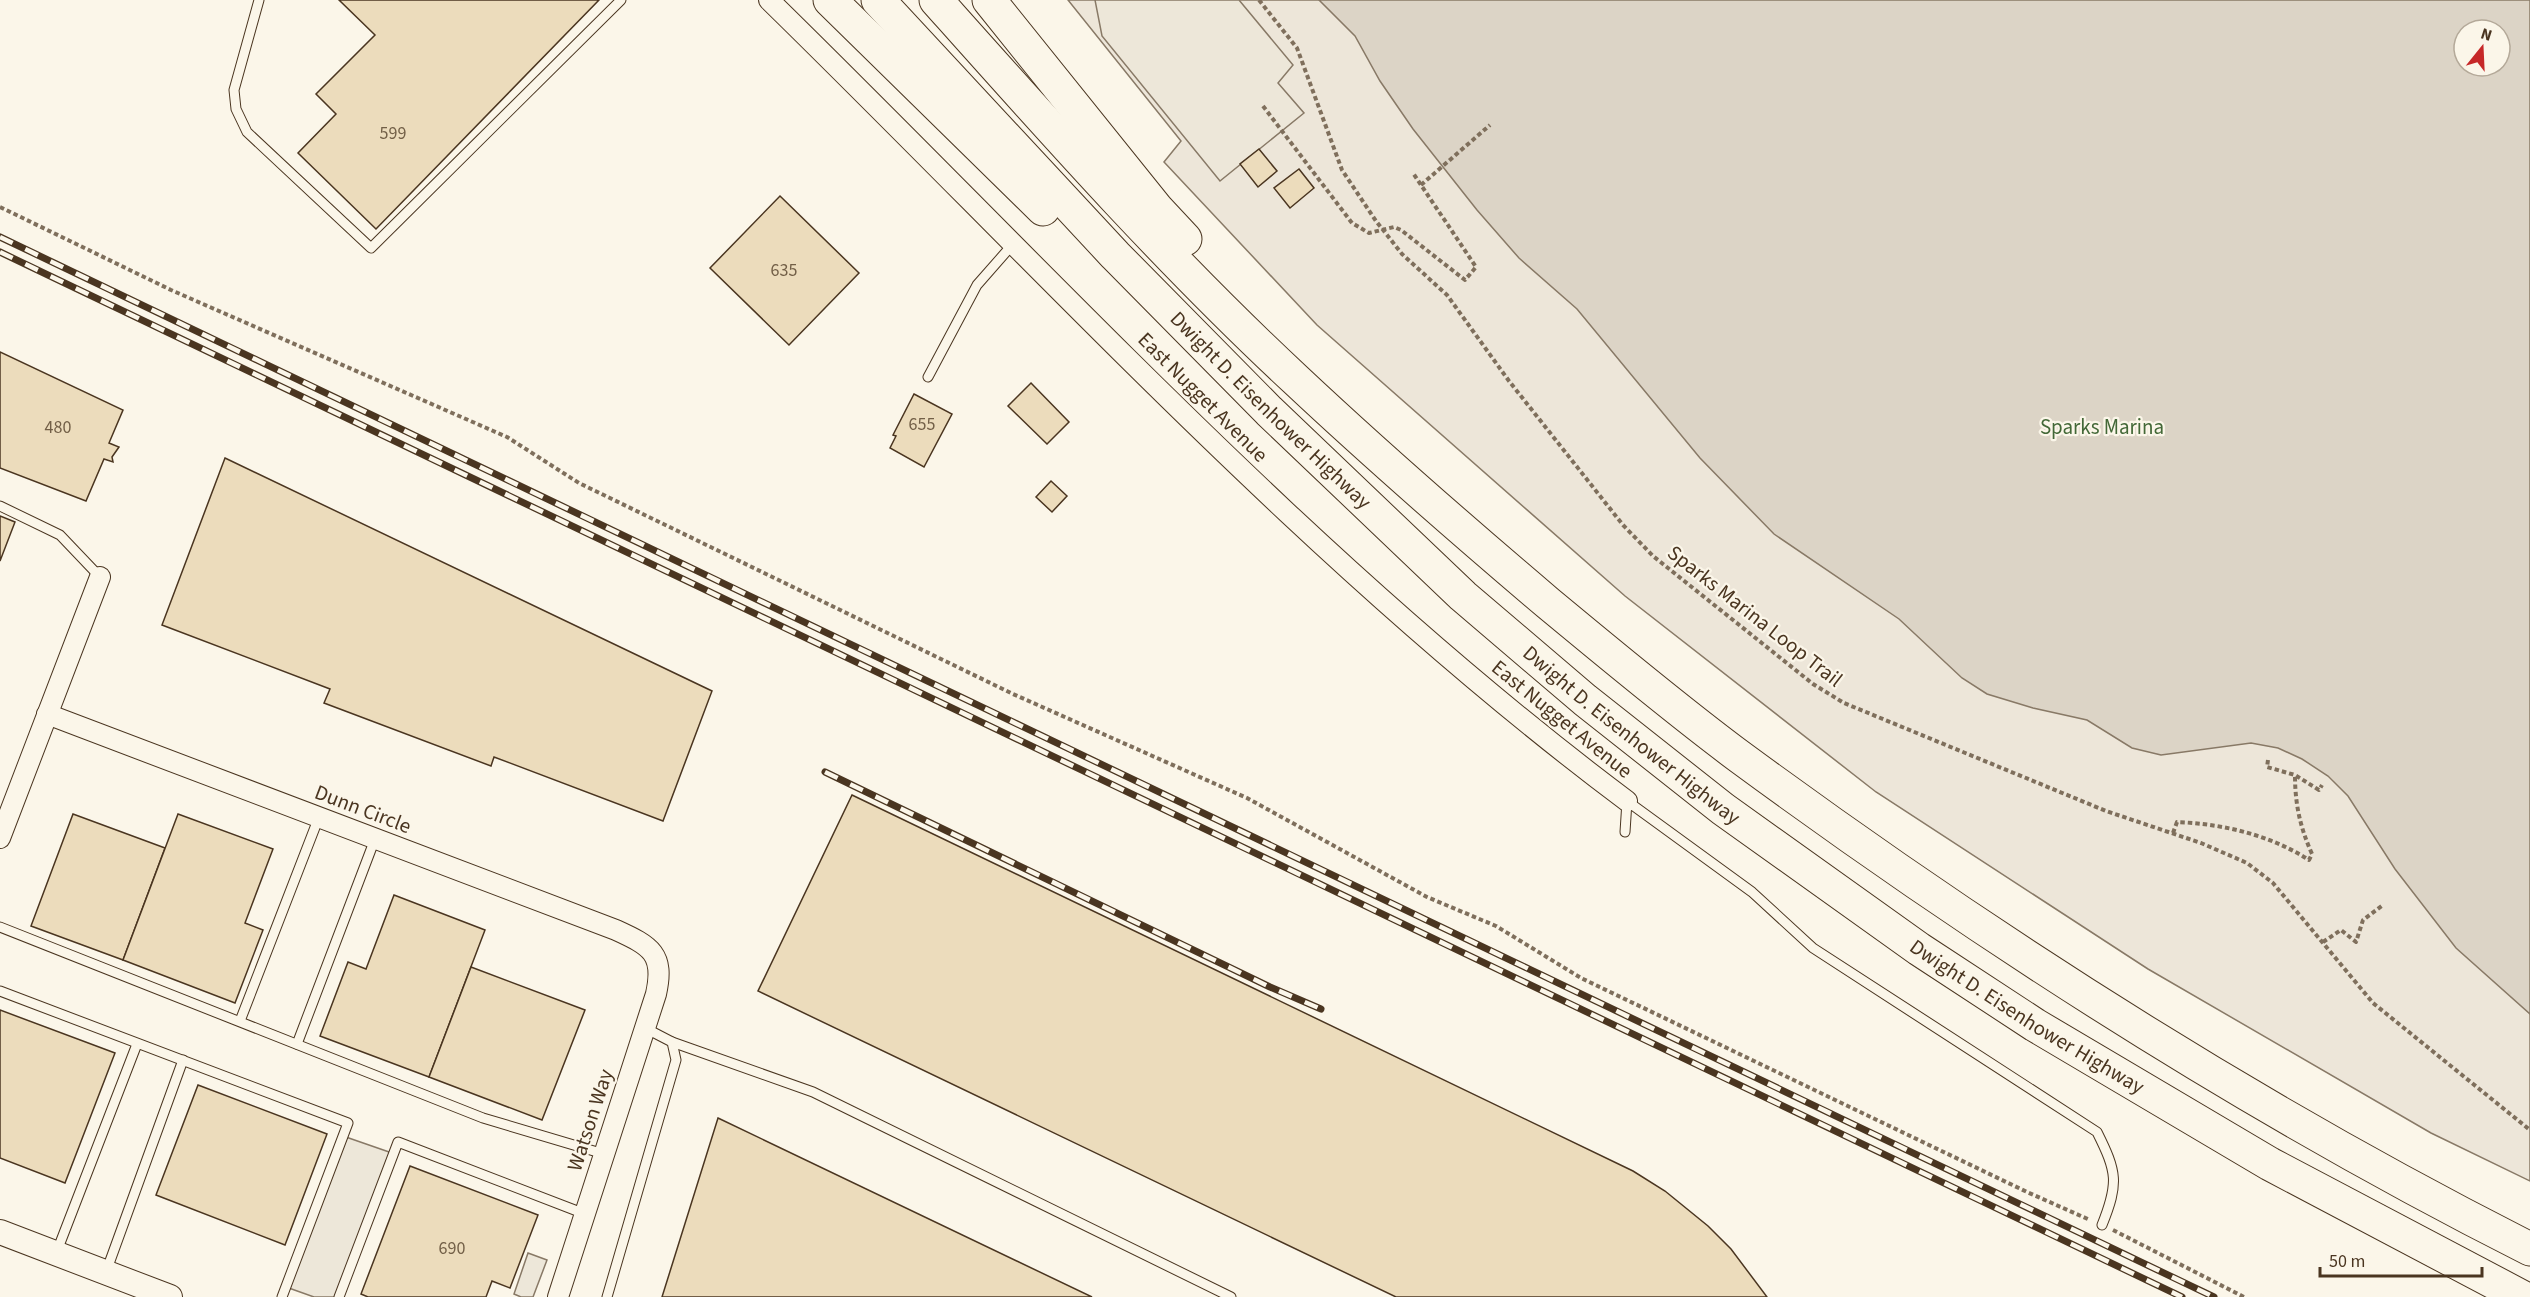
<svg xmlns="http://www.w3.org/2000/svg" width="2530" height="1297" font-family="'Source Sans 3',sans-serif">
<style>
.green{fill:#ede6d9;stroke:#887966;stroke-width:1.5;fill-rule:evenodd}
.parking{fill:#ede7d9;stroke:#887966;stroke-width:1.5}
.water{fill:#dcd4c6;stroke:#887966;stroke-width:1.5;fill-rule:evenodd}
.building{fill:#ecdcbc;stroke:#4a3520;stroke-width:1.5}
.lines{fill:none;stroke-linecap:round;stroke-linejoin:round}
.service-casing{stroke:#4a3520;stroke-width:11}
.minor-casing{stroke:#4a3520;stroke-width:22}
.tertiary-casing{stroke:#4a3520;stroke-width:26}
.motorway-casing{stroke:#4a3520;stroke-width:35}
.path{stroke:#7f6f5c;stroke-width:4;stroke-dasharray:4.5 3;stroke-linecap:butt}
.service{stroke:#fbf6e9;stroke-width:9}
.minor{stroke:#fbf6e9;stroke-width:20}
.tertiary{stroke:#fbf6e9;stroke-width:24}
.motorway{stroke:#fbf6e9;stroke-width:33}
.rail-casing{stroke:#4a3520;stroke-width:7}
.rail{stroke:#fbf6e9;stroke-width:4.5;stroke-dasharray:14;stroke-linecap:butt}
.labels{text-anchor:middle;stroke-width:4.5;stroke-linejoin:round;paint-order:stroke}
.number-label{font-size:18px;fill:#725f47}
.street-label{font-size:21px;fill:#4a3520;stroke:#fbf6e9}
.park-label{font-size:21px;fill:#436837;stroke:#fbf6e9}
</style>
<rect width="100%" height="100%" fill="#fbf6e9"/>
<path class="green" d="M1068,0h1462v1181l-99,-48 -283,-164 -272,-177 -251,-196 -308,-271 -153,-163 17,-21zM2464,30h36v36h-36z"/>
<g class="parking">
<polygon points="1095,0 1239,0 1293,65 1278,83 1304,113 1220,181 1102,36"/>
<polygon points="343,1136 392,1153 338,1297 314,1297 286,1287"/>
<polygon points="528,1253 547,1260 533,1297 521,1297 514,1294"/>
</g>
<path class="water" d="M1319,0h1211v1014l-74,-66 -61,-79 -47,-73 -20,-20 -26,-17 -24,-11 -27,-5 -90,12 -29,-7 -45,-28 -54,-12 -46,-14 -25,-16 -63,-59 -125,-85 -74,-76 -123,-149 -58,-51 -42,-48 -64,-81 -33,-48 -25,-45zM2464,30h36v36h-36z"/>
<g class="building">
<polygon points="339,0 599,0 376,229 298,153 336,114 316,94 375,35"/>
<polygon points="1259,149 1277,171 1258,187 1240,164"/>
<polygon points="1299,169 1314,188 1290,208 1274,188"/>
<polygon points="780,196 859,273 789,345 710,268"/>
<polygon points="0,352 123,410 109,443 119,447 112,457 113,462 104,459 86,501 0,468"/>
<polygon points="1031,383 1069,422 1047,444 1008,406"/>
<polygon points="914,394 952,414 924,467 890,448 896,436 893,435"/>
<polygon points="225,458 712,691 663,821 494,757 491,766 324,703 330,689 162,625"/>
<polygon points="1051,481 1067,496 1052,512 1036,497"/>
<polygon points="0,516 15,522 0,561"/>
<polygon points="852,795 1633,1171 1665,1191 1708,1226 1731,1249 1767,1297 1396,1297 758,991"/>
<polygon points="73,814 165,848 123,960 31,926"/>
<polygon points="178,814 273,849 245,923 263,930 235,1003 123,960"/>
<polygon points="394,895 485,930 429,1077 320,1036 348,962 366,969"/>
<polygon points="471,967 585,1010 542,1120 429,1077"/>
<polygon points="0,1010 115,1053 65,1183 0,1158"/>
<polygon points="198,1085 327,1134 285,1245 156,1195"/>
<polygon points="718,1118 1092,1297 662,1297"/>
<polygon points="410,1166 538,1215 510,1288 492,1281 486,1297 368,1297 361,1294"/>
</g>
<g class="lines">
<defs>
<g id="service">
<polyline points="259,0 234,90 236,109 247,132 371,248 621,0"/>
<polyline points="928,377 977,285 1013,244"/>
<polyline points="0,506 60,535 100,577"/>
<path d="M1627,801l125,91 61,56 284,184c20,40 22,51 5,93"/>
<polyline points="1625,832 1627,801"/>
<polyline points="0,927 483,1118 604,1154"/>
<polyline points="0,991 348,1123 282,1297"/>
<polyline points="240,1021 319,817"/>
<polyline points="672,1042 813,1092 1231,1297"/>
<polyline points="297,1044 375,839"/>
<polyline points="57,1251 137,1044"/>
<polyline points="106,1272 183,1060"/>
<polyline points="339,1297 398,1142 585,1214"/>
<polyline points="607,1297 676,1060 672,1042 645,1028"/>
</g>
<g id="minor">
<path d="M769,0c279,273 544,566 858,801"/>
<path d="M47,714l569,216c35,16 49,24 40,64l-98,303"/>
<polyline points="0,838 100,577"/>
</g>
<polyline id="tertiary" points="0,1232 170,1297"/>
<g id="motorway">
<polyline points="830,0 1043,209"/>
<path id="s1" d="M878,0l237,255 154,156 194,185 122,104 138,109 196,140 116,76 235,139 252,133"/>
<path d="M936,0c116,130 231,260 359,379 82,77 167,151 253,224 63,52 126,105 192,154 250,184 513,352 790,492"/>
<polyline points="989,0 1157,209 1185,239"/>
</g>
</defs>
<use href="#service" class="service-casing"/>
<use href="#minor" class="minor-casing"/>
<use href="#tertiary" class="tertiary-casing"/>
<use href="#motorway" class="motorway-casing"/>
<g class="path">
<polyline points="1259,0 1297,48 1342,170 1376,221 1402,254 1447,295 1509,381 1623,525 1653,556 1813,684 1844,703 2106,811 2201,843 2247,863 2273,883 2373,1003 2530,1130"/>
<polyline points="1263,106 1352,223 1369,233 1394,227 1401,230 1465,280 1476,267 1413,173"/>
<polyline points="1421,185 1490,125"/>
<polyline points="0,207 171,290 507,437 579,483 1013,694 1247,798 1427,897 1496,926 1581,978 2027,1192 2090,1220"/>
<polyline points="2268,760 2267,767 2295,775 2319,790 2322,785"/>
<path d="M2173,833l4,-11c47,2 93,13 132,38l3,-6c-12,-27 -17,-50 -17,-79"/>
<polyline points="2323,942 2341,930 2356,942 2363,920 2383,905"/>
<polyline points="2113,1230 2244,1297"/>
</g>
<use href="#service" class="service"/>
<use href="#minor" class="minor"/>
<use href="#tertiary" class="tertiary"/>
<use href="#motorway" class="motorway"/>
<defs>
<g id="rail">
<polyline points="0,237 2214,1297"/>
<polyline points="0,252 2182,1297"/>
<polyline points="825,772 1270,987 1321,1009"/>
</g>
</defs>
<use href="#rail" class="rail-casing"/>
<use href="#rail" class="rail"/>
</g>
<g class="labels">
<g class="number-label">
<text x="393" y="139">599</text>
<text x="784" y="276">635</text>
<text x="922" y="430">655</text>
<text x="58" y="433">480</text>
<text x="452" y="1254">690</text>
</g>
<g class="street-label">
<text transform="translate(1203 397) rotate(45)" y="7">East Nugget Avenue</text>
<text dy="7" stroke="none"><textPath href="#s1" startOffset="568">Dwight D. Eisenhower Highway</textPath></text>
<text transform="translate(1755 616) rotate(38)" y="7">Sparks Marina Loop Trail</text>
<text transform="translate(1562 719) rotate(39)" y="7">East Nugget Avenue</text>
<text dy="7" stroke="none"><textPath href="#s1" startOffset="1054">Dwight D. Eisenhower Highway</textPath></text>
<text transform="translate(363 809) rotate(21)" y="7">Dunn Circle</text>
<text dy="7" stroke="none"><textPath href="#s1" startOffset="1540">Dwight D. Eisenhower Highway</textPath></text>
<text transform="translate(590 1120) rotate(-72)" y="7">Watson Way</text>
</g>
<g class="park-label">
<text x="2102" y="434">Sparks Marina</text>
</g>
</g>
<g transform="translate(2482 48) rotate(18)"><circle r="28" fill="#fbf6e9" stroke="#b4a999" stroke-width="1.5"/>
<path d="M0-4.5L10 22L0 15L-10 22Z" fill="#c62828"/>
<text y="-9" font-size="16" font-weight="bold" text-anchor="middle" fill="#4a3520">N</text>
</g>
<path d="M2320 1267v9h162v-9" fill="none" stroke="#4a3520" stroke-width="3"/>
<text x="2329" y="1267" font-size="18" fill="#4a3520" stroke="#fbf6e9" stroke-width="4.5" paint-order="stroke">50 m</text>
</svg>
